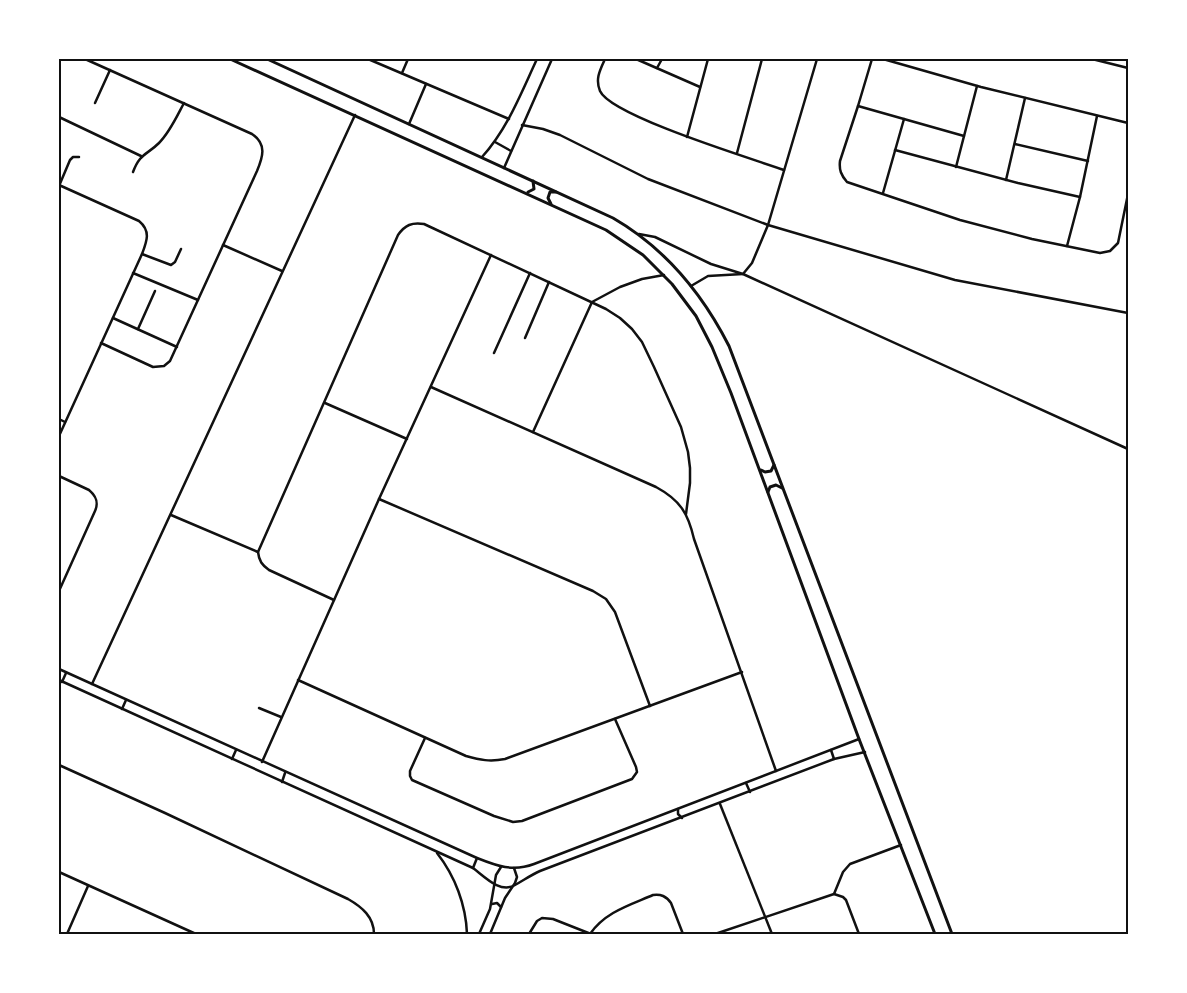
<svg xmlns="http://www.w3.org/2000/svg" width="1187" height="993" font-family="'PT Sans Narrow',sans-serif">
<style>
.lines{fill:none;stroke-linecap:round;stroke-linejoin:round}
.minor{stroke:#111;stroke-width:2.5}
.tertiary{stroke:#111;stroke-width:3}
.neatline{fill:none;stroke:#111;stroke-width:2}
</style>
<rect width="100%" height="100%" fill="#fff"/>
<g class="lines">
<g class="minor">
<path d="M85,59l167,75c15,10 11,23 5,37l-87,190 -6,5 -11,1 -52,-24"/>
<polyline points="368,59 509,119"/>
<path d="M605,59c-5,11 -10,20 -5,32 11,25 153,68 184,79"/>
<polyline points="636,59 700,87"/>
<path d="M872,59l-14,47 -18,55c-1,9 1,14 7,21l113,38 72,19 68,14 10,-2 8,-8 10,-49"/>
<polyline points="883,59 981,87 1128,123"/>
<polyline points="1092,59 1128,68"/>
<polyline points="657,68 662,59"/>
<polyline points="402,73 408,59"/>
<polyline points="95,103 110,70"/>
<polyline points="858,106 964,136"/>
<polyline points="59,117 141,156"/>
<polyline points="409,124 426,84"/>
<polyline points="522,125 543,129 560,135 648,179 768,225 955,280 1128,313"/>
<polyline points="687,137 708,59"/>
<polyline points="495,142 511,151"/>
<polyline points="1015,144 1088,161"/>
<polyline points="895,150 1018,183 1080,197"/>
<polyline points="737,153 762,59"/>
<path d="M482,157c26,-29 39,-64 55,-98"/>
<polyline points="956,167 977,86"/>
<polyline points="504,168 552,59"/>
<path d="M133,172c7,-19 14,-17 26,-29 11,-11 18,-27 25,-40"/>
<polyline points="1006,180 1025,98"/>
<path d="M59,185l80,36c12,10 8,20 3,33l-83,182"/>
<polyline points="59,186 70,160 73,157 79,157"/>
<polyline points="883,193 904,119"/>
<polyline points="639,234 655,237 711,264 743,274 1128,449"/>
<polyline points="223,245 282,271"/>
<polyline points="1067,246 1080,197 1097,116"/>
<polyline points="142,254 171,265 175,262 181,249"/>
<polyline points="133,273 198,300"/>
<polyline points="691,286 708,276 743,274 752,263 768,225 817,59"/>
<polyline points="113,318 177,347"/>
<polyline points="138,329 155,291"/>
<polyline points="525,338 549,282"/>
<polyline points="494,353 530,273"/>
<path d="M431,387l225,100c24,13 32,26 38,52l82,232"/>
<polyline points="325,403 407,439"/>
<polyline points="59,419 65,422"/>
<polyline points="533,432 592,302 620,287 642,279 664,275"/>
<path d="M59,476l30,14c7,6 10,12 6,21l-36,80"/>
<polyline points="379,499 593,591 606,599 615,612 650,706"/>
<polyline points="171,515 258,552"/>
<path d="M334,600l-65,-30c-7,-5 -10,-9 -11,-18l140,-317c7,-10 14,-13 26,-11l182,85 14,9 12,11 10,13 12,25 27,60 7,25 2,16v15l-4,31"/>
<path d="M59,669l418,189c20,8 36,14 57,6l325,-125"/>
<path d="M59,680l414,188c11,8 27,26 42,17 9,-5 16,-10 25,-14l294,-112 31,-7"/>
<path d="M298,680l168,76c14,4 24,6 39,3l237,-87"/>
<polyline points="62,682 66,673"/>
<polyline points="92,684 355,115"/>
<polyline points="259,708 281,717"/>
<polyline points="122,709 126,700"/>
<polyline points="425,738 410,771 410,776 412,780 494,816 513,822 522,821 632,779 637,772 636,767 615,719"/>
<polyline points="831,750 834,759"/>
<polyline points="232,759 236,750"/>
<polyline points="262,762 379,499 491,255"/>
<path d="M59,765l106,48 183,86c14,8 26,18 26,35"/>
<polyline points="282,782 285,773"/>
<polyline points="746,783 750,792"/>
<polyline points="720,804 772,934"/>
<polyline points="678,809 678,814 682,818"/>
<path d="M437,853c18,23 29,52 30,81"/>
<polyline points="473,868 477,858"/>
<polyline points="59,872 196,934"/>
<polyline points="834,894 843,872 850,864 901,845"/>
<polyline points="492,904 497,903 501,907"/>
<polyline points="67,934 88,886"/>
<polyline points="479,934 490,909 496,875 501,867"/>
<polyline points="490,934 505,898 515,883 517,877 514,868"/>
<polyline points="529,934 537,921 542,918 553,919 591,934"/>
<path d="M590,934c15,-22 40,-29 63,-39 8,-1 13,1 18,8l12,31"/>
<polyline points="715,934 834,894 843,897 846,900 859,934"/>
</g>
<g class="tertiary">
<polyline points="230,59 606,230 643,255 672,284 696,316 712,347 731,393 859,739 935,934"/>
<path d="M267,59l346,159c52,30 89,75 116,128l223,588"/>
<polyline points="528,192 534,189 533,181"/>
<polyline points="551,204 548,198 550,192 556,192"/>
<polyline points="761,470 765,472 771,471 774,465"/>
<polyline points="768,492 770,487 776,485 782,488"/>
</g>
</g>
<rect width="1187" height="993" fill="none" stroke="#ffffff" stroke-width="120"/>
<rect x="60" y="60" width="1067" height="873" class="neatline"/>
</svg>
